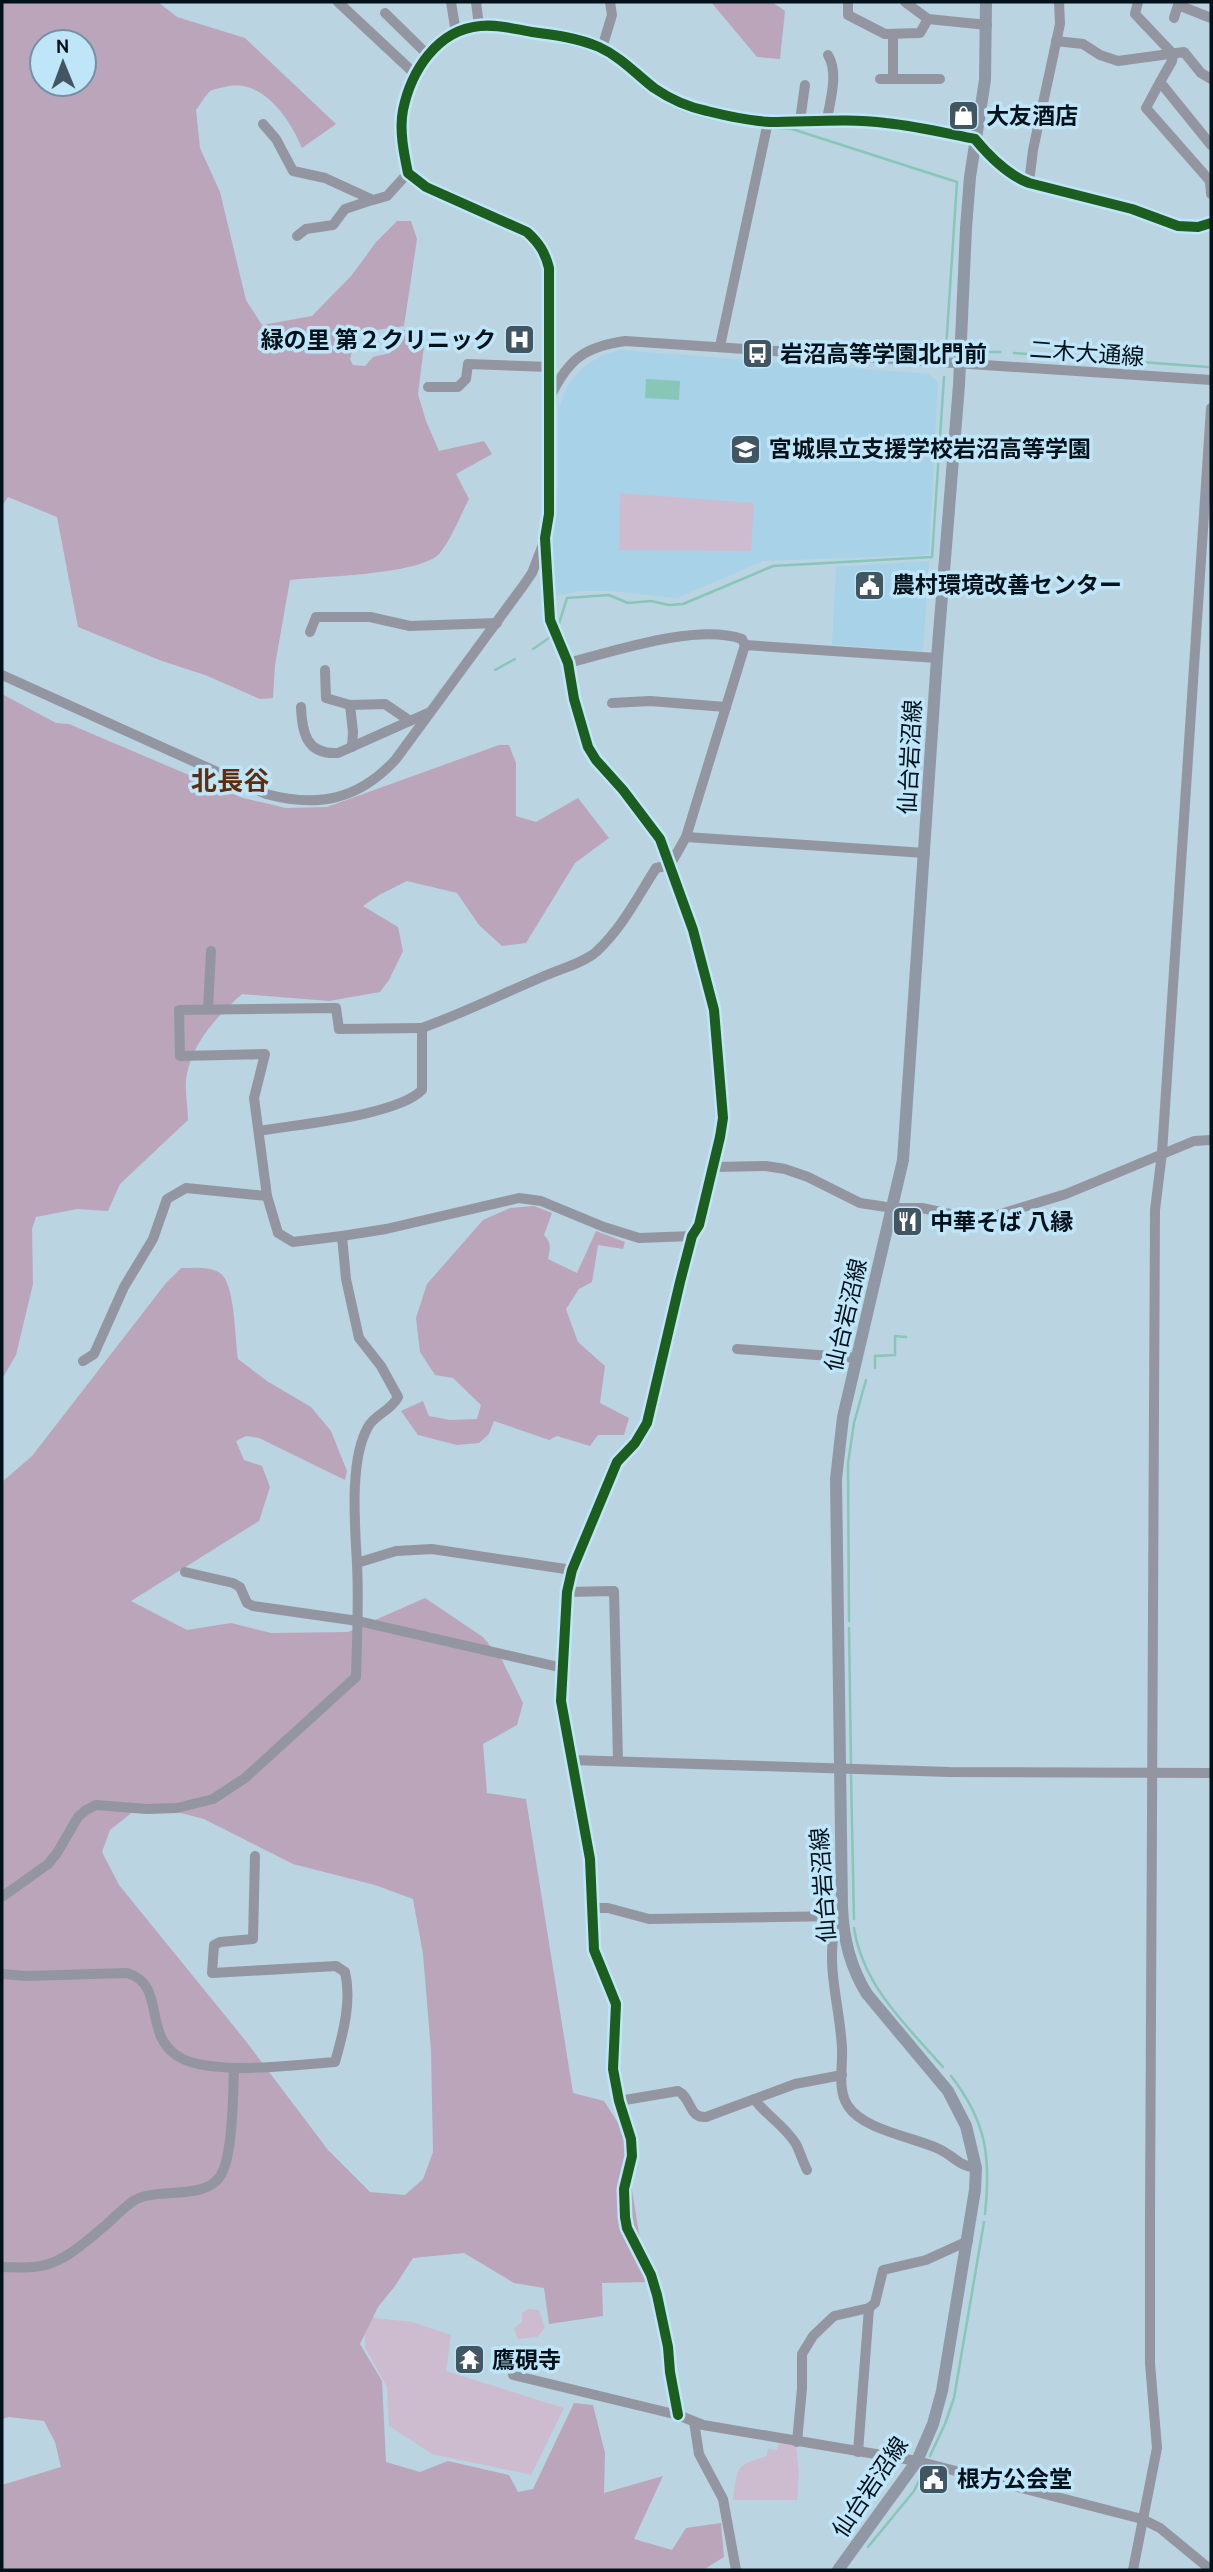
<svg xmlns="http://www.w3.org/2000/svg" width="1213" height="2572" font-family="Cabin,'Noto Sans JP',sans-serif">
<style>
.built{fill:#a7d2e8}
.green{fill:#cdbccf}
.forest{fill:#bba5bb;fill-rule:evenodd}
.water{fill:#88c6b8}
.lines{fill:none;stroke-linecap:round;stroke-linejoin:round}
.stream{stroke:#88c6b8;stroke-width:2.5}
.minor{stroke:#9396a1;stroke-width:10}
.major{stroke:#9098a6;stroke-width:12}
.cycleway-casing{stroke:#bfe5f9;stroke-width:15}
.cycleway{stroke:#1b5e20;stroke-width:10}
.labels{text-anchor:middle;stroke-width:7;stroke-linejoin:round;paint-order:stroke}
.poi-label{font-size:23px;font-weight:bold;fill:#02121b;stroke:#bfe5f9;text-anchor:start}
.street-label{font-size:23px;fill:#02121b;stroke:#bfe5f9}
.quarter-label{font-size:26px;font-weight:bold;fill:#5c2d0f;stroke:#bfe5f9}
</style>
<rect width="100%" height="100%" fill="#bad4e2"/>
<g class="built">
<polygon points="620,350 929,374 938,382 929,552 926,555 763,561 677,598 610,591 580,591 555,596 552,547 558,487 558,410 568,385 584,367 602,355"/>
<polygon points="929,561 923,651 832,645 836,567"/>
</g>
<g class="green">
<polygon points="620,493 754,503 751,551 619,550"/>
<polygon points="528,2309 539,2310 545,2328 537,2337 518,2339 514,2328 522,2322 522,2313"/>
<polygon points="365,2317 412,2322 451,2335 446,2371 564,2408 531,2475 432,2454 389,2426 387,2387 365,2347"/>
<path d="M779,2442l17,3 3,29 -2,26h-64c5,-33 0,-34 34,-44l1,-7 9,1z"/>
</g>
<g class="forest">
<path d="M2,2h156l19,15 68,21 91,86 -34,24c-12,-29 -40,-71 -77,-61 -5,1 -12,2 -16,5 -5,5 -9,13 -13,18l4,38 20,44 26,108 16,25 50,-9 40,-41 24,-33 21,-21h14l6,18 -13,87 -47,7 -7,26 3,6 12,1 8,-9 17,-4 14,-23h22l-8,64 8,27 13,30 45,-10 8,13 -36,20 13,25c-9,17 -17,39 -29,54 -19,22 -118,23 -150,27l-15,85 -2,33 -13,1 -55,-24 -43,-14 -84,-34 -21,-110 -49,-20 -6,9zM84,42v42h-42v-42z"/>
<polygon points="711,2 772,2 785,11 780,59 757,57"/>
<path d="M2,694l54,29 13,1 174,74 43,10 41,-1 172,-62h10l7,18v53l20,6 42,-24 31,40 -34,25 -49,80 -24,3 -23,-21 -22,-32 -50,-12 -28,14 -16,11 35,21 5,24 -14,29 -9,12 -51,9 -87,-7c-26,23 -52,51 -56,87 -1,13 2,27 2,39l-68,64 -12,27 -31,-2 -41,8 -4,12 1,55 -17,71 -14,24z"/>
<path d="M534,1206l18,7 -8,22c8,8 6,14 4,24l29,14 19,-42 29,11 -2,7 -25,-4 -6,37 -13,7 -13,20 12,33 27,24 -5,37 29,15 -5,17h-26l-8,11 -33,-10 -8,4 -55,-19 -5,13 -10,9 -22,2 -39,-10 -17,-24 22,-10 6,15 21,4 27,-1 4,-14 -28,-27 -18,-3 -15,-23 -4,-34 11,-34 56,-64 27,-12z"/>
<path d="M181,1268c12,0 27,-2 39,5 15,9 15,67 18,86l29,22 44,26 20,24 16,40 -2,9 -86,-42 -13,-2 -10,5 8,19 18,6 8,21 -11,34 -128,80 56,29 44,-7 40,10 77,-1 77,-34 58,39 19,23 21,43 -6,22 -34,19 4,49 39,6 47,294 31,8 18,28 25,153 -45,1 1,33 -54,8 -5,-36 -30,-5 -50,-30 -51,5 -18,28 -17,21 -18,37 22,37 4,81 34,10 28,-11 61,14 9,17 15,-3 41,-86 19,2 12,48 -1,40 59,-17 -29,63 38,11 14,-22 35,-5 3,34 -21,13h-701v-85l59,-18 -6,-25 -11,-21 -35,-4 -7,2v-937l30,-26 134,-173zM139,1807l30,3 35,9 89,45 82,21 38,14 10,55 8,96 2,102 -10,27 -18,16 -35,-3 -42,-42 -83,-110 -126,-155 -17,-33 8,-22z"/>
</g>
<polygon class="water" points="646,379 680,381 679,400 645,398"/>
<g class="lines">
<g class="stream">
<polyline points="546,39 598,51"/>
<path d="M662,99c24,19 69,23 99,28"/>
<polyline points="773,128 792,129 957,182 946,349"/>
<polyline points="990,352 1000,352"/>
<polyline points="1014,353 1044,355"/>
<polyline points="1060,356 1208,367"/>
<polyline points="558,627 567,598 609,595 628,603 651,601 669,605 683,604 773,566 932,557 944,377"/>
<polyline points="533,649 552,636"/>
<polyline points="495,670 515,659"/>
<polyline points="875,1368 875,1356 895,1355 895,1336 906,1337"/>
<polyline points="849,1621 848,1463 854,1423 866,1380"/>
<polyline points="849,1628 851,1763"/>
<polyline points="851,1775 854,1919"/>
<path d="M854,1928c9,58 52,97 89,139"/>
<path d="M951,2076c36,46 40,82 34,138"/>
<polyline points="930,2456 945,2424 954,2398 984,2222"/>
<polyline points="868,2547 914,2491 925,2469"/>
</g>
<g class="minor">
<polyline points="338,2 415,74"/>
<polyline points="451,2 456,33"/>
<polyline points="476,2 479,26"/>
<polyline points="848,2 848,15 885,34 920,33 928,19"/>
<polyline points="905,2 928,19 987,25"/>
<polyline points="1138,2 1135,14 1173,54 1172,61 1160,82 1211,145"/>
<polyline points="385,13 428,55"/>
<polyline points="1174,18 1178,5 1211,18"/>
<polyline points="893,34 893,79"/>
<polyline points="1056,41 1083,44 1100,55 1118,61 1184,52 1201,73 1211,79"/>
<polyline points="602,48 612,15 610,2"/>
<polyline points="880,79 940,79"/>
<polyline points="1160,82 1146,108 1210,181 1211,194"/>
<path d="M827,120c3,-20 12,-47 1,-65"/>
<polyline points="800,121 805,85"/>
<polyline points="263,124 276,139 293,171 325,178 373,200 387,196 408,173"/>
<polyline points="1029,183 1033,150 1060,24 1059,2"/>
<polyline points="297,236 306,229 333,225 345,209 372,200"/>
<polyline points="720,346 768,122"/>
<polyline points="428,387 458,387 466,379 468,364 549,367"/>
<path d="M551,395c18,-36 33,-48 74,-54l586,39"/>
<polyline points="310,632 316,617 370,617 410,626 497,623"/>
<path d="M568,663c47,-12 129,-40 174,-24l3,6 192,13"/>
<polyline points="325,670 326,698 350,705 385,704 410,721"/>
<path d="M2,675l264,119c52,14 93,6 130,-35l127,-173 9,-13 12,-31"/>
<polyline points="612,703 650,701 726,707"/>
<polyline points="350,705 353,732 352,747"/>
<path d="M301,707c1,25 5,48 37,46l92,-41"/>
<polyline points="686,837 925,853"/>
<polyline points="208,1009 211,951"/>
<polyline points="422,1028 339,1029 336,1008 179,1010 180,1056 265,1054 254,1098 267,1196 278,1233 293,1242 342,1236 386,1229 519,1198 541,1201 604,1227 639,1238 692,1236"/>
<path d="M259,1131c39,-7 137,-15 163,-41v-62c41,-15 80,-34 120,-51 17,-8 40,-13 54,-25 26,-24 41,-54 60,-84l14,-3 16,-28 59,-192"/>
<polyline points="714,1167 766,1166 785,1169 808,1177 860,1203 893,1208 922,1208 969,1218 984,1219 1066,1194 1194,1141 1211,1140"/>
<polyline points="737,1349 857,1358"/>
<polyline points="83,1361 94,1354 124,1287 153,1239 167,1199 186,1188 267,1196"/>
<polyline points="357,1563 396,1551 432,1549 572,1570"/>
<polyline points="185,1572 233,1583 240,1587 247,1603 253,1606 358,1621 563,1668"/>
<polyline points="567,1592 614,1591 618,1761"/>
<polyline points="571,1760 949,1772 1211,1773"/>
<path d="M2,1897l46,-33 9,-11 21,-36 8,-7 10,-5 51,4 30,-1 36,-9 32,-21 111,-101c1,-38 3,-75 1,-113 -2,-38 -8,-104 11,-137 7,-13 23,-16 30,-30l-17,-31 -22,-28 -13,-59 -4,-43"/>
<polyline points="593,1908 608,1908 649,1919 842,1916"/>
<path d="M843,1927l-9,4c-7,40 6,77 8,117 1,19 -5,42 6,58 15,24 66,31 91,43 15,7 18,16 37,19"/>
<path d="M2,1974l24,2 101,-3c39,11 16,59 49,82 30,22 120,10 159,7 8,-28 17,-61 10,-90l-9,-6 -124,7 2,-28 6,-3 33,-3 2,-83"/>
<path d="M754,2099c12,16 31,27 42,45 4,8 7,18 11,26"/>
<path d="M619,2101l59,-10c14,7 10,27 28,26l89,-33 47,-9"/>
<path d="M2,2267c14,0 29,2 43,-2 22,-5 44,-26 62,-41 9,-8 18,-18 28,-24 23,-13 71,1 86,-25 12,-21 12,-81 13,-106"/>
<polyline points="513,2375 678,2415 703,2425 917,2461 1142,2519 1160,2528 1211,2570"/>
<path d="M678,2415l-8,-43 -2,-25 -11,-52 -6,-20 -24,-47 -2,-11 -1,-28 8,-33 -1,-17 -12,-38 -6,-32 3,-65 -22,-54 -4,-91 -29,-158 6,-109 5,-22 45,-108 18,-19 12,-20 33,-141 12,-46 7,-11 21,-88 3,-19 -9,-108 -21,-80 -33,-91 -37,-49 -27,-30 -8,-13 -14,-48 -6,-36 -18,-43 -5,-82 4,-24v-246c-4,-16 -10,-25 -22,-36l-101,-45 -18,-14c-4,-19 -9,-43 -5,-63 8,-39 34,-80 77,-84 17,-2 35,3 52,6 23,3 46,6 67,15 22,10 37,27 55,41 16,11 34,19 53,23 20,5 42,10 63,11 39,0 77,-4 116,1 30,3 59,10 89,16 14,17 33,36 54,44l103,26 46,17 20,1 13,-4"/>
<polyline points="694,2422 699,2454 723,2499 736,2570"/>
<polyline points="797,2442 802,2388 802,2354 813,2336 834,2316 869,2308 875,2303 883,2270 926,2260 968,2241"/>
<polyline points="858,2452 869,2308"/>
<polyline points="1133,2570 1157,2448 1150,2363 1150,2216 1155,1210 1162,1153 1211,408"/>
</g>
<path class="major" d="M838,2570l79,-109 16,-37 9,-33 33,-201 1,-22 -10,-42 -18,-35 -81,-97c-17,-27 -24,-57 -25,-88l-6,-427 7,-62 60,-257 34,-502 22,-273 7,-157 4,-51 15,-97 1,-78"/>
<defs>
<path id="cycleway" d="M678,2415l-8,-43 -2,-25 -11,-52 -6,-20 -24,-47 -2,-11 -1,-28 8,-33 -1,-17 -12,-38 -6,-32 3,-65 -22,-54 -4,-91 -29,-158 6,-109 5,-22 45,-108 18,-19 12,-20 33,-141 12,-46 7,-11 21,-88 3,-19 -9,-108 -21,-80 -33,-91 -37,-49 -27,-30 -8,-13 -14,-48 -6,-36 -18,-43 -5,-82 4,-24v-246c-4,-16 -10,-25 -22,-36l-101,-45 -18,-14c-4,-19 -9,-43 -5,-63 8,-39 34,-80 77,-84 17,-2 35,3 52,6 23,3 46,6 67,15 22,10 37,27 55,41 16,11 34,19 53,23 20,5 42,10 63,11 39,0 77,-4 116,1 30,3 59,10 89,16 14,17 33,36 54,44l103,26 46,17 20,1 13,-4"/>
</defs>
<use href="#cycleway" class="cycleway-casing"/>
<use href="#cycleway" class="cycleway"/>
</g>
<defs>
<symbol id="shop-square" viewBox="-11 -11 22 22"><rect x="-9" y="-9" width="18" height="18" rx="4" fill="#425661" stroke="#bfe5f9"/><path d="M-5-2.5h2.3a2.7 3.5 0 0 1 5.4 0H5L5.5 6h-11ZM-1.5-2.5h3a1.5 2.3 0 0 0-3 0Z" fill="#fff"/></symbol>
<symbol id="hospital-square" viewBox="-11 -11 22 22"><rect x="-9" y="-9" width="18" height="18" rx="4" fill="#425661" stroke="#bfe5f9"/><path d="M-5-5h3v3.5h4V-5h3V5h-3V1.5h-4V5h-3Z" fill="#fff"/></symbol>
<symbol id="bus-square" viewBox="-11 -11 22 22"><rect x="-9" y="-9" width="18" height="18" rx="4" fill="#425661" stroke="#bfe5f9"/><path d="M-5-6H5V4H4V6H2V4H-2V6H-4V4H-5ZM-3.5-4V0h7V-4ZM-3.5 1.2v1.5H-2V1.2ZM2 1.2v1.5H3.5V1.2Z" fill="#fff"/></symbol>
<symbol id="school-square" viewBox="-11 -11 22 22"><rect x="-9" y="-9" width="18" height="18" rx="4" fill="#425661" stroke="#bfe5f9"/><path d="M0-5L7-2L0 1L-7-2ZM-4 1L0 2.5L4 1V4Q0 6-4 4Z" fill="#fff"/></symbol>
<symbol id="civic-square" viewBox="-11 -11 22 22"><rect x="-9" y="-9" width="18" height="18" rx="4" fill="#425661" stroke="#bfe5f9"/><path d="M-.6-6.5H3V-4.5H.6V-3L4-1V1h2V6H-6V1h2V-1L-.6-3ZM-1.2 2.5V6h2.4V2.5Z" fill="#fff"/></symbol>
<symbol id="restaurant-square" viewBox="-11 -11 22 22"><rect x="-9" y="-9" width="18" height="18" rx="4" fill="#425661" stroke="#bfe5f9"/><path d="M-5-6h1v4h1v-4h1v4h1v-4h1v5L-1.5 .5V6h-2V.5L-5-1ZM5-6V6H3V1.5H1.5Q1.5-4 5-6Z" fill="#fff"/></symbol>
<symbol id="temple-square" viewBox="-11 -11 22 22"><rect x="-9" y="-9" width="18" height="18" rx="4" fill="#425661" stroke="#bfe5f9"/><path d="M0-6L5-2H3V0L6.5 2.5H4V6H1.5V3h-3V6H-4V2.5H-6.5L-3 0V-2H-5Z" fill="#fff"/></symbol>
</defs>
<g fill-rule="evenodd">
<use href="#shop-square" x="946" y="98" width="35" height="35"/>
<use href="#hospital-square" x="502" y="322" width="35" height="35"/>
<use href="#bus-square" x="740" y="336" width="35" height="35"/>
<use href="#school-square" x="728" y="432" width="35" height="35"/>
<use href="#civic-square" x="852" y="568" width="35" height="35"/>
<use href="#restaurant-square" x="890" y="1204" width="35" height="35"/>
<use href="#temple-square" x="452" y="2342" width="35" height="35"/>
<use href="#civic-square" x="916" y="2462" width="35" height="35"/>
</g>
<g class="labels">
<g class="poi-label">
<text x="986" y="124">大友酒店</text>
<text x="496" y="348" text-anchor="end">緑の里 第２クリニック</text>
<text x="780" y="362">岩沼高等学園北門前</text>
<text x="769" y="457">宮城県立支援学校岩沼高等学園</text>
<text x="892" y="593">農村環境改善センター</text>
<text x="930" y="1230">中華そば 八縁</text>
<text x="492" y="2368">鷹硯寺</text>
<text x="957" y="2487">根方公会堂</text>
</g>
<g class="street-label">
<text transform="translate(1087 353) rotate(4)" y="8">二木大通線</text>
<text transform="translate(910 757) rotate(-87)" y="8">仙台岩沼線</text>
<text transform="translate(846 1315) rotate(-77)" y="8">仙台岩沼線</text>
<text transform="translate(823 1885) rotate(-94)" y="8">仙台岩沼線</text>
<text transform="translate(870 2487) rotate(-56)" y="8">仙台岩沼線</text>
</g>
<g class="quarter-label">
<text x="230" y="790">北長谷</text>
</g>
</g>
<rect width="1213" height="2572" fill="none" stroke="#02121b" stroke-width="7"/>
<g transform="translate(63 63) rotate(359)"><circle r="33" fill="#bfe5f9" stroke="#7391a0" stroke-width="2"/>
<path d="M0-5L12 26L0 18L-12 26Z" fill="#425661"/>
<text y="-10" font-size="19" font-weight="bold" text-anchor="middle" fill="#02121b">N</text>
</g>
</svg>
